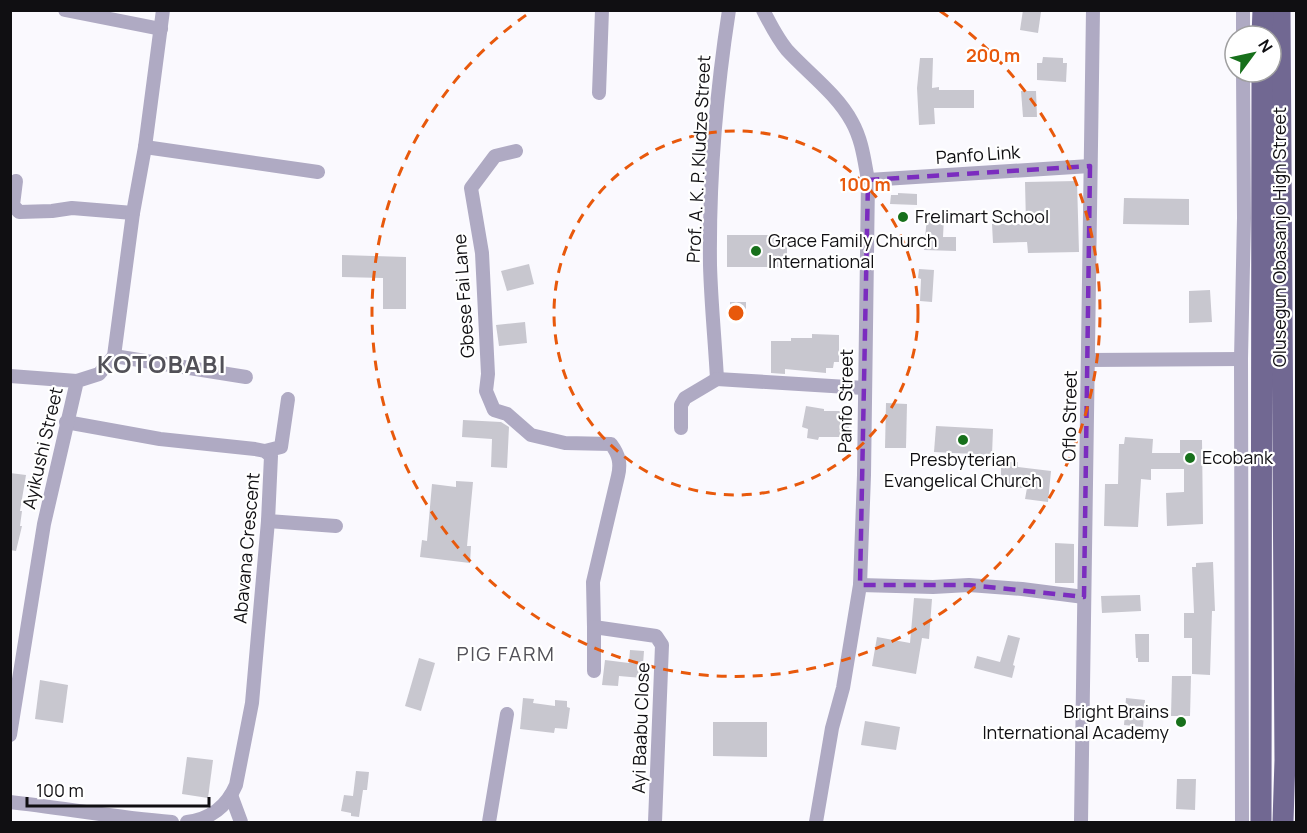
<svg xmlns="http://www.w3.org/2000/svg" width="1307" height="833" font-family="Manrope,sans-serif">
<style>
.building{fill:#c8c7cf}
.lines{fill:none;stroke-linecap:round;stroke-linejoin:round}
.minor{stroke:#afaac3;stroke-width:14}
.primary{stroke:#716892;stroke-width:21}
.marked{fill:none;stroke:#7b2cbf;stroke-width:4.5;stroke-dasharray:12 8;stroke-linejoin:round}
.ring{fill:none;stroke:#e8590c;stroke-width:3;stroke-dasharray:10 8}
.poi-dot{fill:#17701b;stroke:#fff;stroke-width:2}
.labels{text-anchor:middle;stroke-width:4.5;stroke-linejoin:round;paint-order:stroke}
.street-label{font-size:18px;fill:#100f12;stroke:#fff}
.poi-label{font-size:18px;fill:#100f12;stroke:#fff;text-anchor:start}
.neighbourhood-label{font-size:20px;letter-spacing:1.5px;fill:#525158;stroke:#fff}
.district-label{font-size:24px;font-weight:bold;letter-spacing:1.5px;fill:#525158;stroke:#fff}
.centre{fill:#e8590c;stroke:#fff;stroke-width:3}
.ring-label{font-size:18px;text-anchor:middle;font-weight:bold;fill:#e8590c;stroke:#fff;stroke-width:4.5;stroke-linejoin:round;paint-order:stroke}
</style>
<rect width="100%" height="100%" fill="#faf9fe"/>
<g class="building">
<polygon points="1023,10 1041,12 1038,33 1020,30"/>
<polygon points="1043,57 1063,58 1063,63 1067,63 1066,82 1037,80 1037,63 1042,63"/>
<polygon points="920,58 933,58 932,88 939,87 939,90 974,90 974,108 934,108 935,124 919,125 917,88"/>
<polygon points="1021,91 1036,91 1037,117 1023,117"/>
<polygon points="1077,181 1079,252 1028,253 1027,242 993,243 992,224 1026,224 1025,182"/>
<polygon points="898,193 917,194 917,205 890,204 891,195 898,195"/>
<polygon points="1124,198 1189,199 1189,225 1123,224"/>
<polygon points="927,216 944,217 943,237 956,237 956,251 924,250"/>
<rect x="727" y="235" width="60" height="32"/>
<polygon points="342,255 406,257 406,309 383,309 383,278 342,277"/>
<polygon points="529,264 534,284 507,291 501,271"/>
<polygon points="919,269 934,270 932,302 920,301 921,279 918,278"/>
<polygon points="1210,290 1212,322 1189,323 1189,291"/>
<polygon points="730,302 746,302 746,315 730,314"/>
<polygon points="525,322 527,343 499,346 496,325"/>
<polygon points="812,334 839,335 839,362 834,362 833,368 826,368 826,373 785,369 785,374 771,373 771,341 791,341 791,338 812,338"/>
<polygon points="886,403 907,404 906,448 885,448"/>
<polygon points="806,406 824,409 824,411 849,411 849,437 819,437 818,440 807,438 808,429 802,427"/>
<polygon points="463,420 501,422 509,427 507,468 491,467 492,439 462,437"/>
<polygon points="936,426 993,429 992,455 934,452"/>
<polygon points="1125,437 1153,439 1152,453 1180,453 1180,440 1202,440 1203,524 1167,526 1166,493 1184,492 1184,469 1151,469 1151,480 1141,479 1138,527 1104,526 1105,484 1118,484 1119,444 1124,444"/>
<polygon points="1001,462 1018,462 1018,467 1051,471 1048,502 1025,499 1027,488 1001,488"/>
<polygon points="10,473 26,475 20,511 22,511 20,526 22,526 16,551 10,550"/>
<polygon points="456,481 473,482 467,546 471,546 470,563 420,557 422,540 427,541 432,484 456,487"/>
<polygon points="1055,543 1074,544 1074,583 1055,583"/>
<polygon points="1213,562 1215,611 1212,611 1210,675 1192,674 1192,638 1184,638 1184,613 1194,613 1192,567 1196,567 1196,563"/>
<polygon points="1140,595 1141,611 1102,613 1101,596"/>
<polygon points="914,598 932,599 929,639 922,638 916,674 872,666 877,637 910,643"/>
<polygon points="1135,634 1149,634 1149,662 1138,662 1138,658 1136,658"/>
<polygon points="1008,635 1020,638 1013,665 1015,666 1012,678 974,668 977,656 1000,662"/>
<polygon points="630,650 644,651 642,678 619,676 618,686 602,685 605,660 629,663"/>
<polygon points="419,658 435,663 421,711 405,706"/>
<polygon points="1172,676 1191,676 1190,716 1171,716"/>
<polygon points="40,680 68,685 63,723 35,719"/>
<polygon points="523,698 534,699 533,703 555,706 555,700 567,701 567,707 570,708 567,729 555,728 554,733 520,729"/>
<polygon points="1126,698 1145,700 1143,727 1124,725"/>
<polygon points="865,721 900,727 896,750 861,745"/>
<polygon points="713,722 767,722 767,757 713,756"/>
<polygon points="187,757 213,760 208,798 182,794"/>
<polygon points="356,771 369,772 367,790 363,790 359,817 351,816 351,813 341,811 344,795 353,796"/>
<polygon points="1177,779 1196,779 1195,810 1176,809"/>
</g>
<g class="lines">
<g class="minor">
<polyline points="65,10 161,29"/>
<path d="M763,10c7,14 14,28 24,40 21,23 50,44 65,72 10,18 12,37 16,58l-4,295 -4,110 -17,103 -11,40 -16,94"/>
<polyline points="1243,10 1243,36"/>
<polyline points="599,93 602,10"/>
<polyline points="145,147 318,172"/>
<path d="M516,151l-21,5 -24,32 11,65 6,121 -2,17 8,19 13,4 24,21 34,8 46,1c8,11 10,19 7,32l-25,106 1,45"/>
<polyline points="868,180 1090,166"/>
<polyline points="16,181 13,205 19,212 52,211 72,208 133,213"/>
<polyline points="114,356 246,377"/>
<polyline points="1089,360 1241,359"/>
<polyline points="10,376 77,381"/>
<path d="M717,379c-2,-38 -6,-76 -7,-114 -1,-85 6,-171 19,-255"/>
<polyline points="717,379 864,388"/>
<path d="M66,422l94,17 95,10 10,2 6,5 -3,65 -16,182 -16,82c-9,21 -25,34 -49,37"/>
<polyline points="681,428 681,405 685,398 717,379"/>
<polyline points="265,451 281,447 288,399"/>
<polyline points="268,521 336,526"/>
<polyline points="860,585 933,587 969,585 1022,589 1084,597"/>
<polyline points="594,671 594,627 656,636 662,645 655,822"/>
<polyline points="10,735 44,524 77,381 99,374 114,356 133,213 145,147 163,10"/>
<polyline points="231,795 241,822"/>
<path d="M10,802c54,6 108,16 162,20"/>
<polyline points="489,822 507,714"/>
<polyline points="1081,822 1093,10"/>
<polyline points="1242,822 1241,359 1244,218 1243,72"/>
</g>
<g class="primary">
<polyline points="1280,10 1285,760 1283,822"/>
<polyline points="1262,36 1263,10"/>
<polyline points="1261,822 1262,72"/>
</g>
</g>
<path class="marked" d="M1090,166l-6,431 -115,-12h-109l8,-405z"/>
<g class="ring">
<circle cx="736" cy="313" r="182"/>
<path d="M940 11A364 364 0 1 1 532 11"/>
</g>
<g class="poi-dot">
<circle cx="903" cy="217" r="6"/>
<circle cx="756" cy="251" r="6"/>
<circle cx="963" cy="440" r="6"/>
<circle cx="1190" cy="458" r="6"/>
<circle cx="1181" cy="722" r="6"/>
</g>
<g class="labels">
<g class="street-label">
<text transform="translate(978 155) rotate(-4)" y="6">Panfo Link</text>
<text transform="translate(699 159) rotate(-87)" y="6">Prof. A. K. P. Kludze Street</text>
<text transform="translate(1280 237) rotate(-90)" y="6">Olusegun Obasanjo High Street</text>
<text transform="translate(464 296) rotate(-94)" y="6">Gbese Fai Lane</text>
<text transform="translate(846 401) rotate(-89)" y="6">Panfo Street</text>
<text transform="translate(1070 416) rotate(-89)" y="6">Oflo Street</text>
<text transform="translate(43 448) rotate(-77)" y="6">Ayikushi Street</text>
<text transform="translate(247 548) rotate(-85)" y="6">Abavana Crescent</text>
<text transform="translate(641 728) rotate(-88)" y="6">Ayi Baabu Close</text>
</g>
<g class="poi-label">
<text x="915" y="223">Frelimart School</text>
<text x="768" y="247">Grace Family Church<tspan x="768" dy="21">International</tspan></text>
<text x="1202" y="464">Ecobank</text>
<text x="963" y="466" text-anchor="middle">Presbyterian<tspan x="963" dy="21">Evangelical Church</tspan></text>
<text x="1169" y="718" text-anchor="end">Bright Brains<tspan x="1169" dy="21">International Academy</tspan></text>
</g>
<g class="neighbourhood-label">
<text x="506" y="661">PIG FARM</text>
</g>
<g class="district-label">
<text x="162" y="373">KOTOBABI</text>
</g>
</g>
<circle cx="736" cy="313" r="9" class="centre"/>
<g class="ring-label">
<text x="993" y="62">200 m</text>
<text x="865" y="191">100 m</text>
</g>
<rect width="1307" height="833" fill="none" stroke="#100f12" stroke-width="24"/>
<g transform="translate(1253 54) rotate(57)"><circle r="28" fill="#ffffff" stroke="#9f9fa0" stroke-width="1.5"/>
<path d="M0-4.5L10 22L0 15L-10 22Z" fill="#17701b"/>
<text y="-9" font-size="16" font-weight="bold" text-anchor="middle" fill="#100f12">N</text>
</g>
<path d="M27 797v9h182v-9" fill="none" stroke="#100f12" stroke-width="3"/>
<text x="36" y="797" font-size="18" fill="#100f12" stroke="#ffffff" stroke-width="4.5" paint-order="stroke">100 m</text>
</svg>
